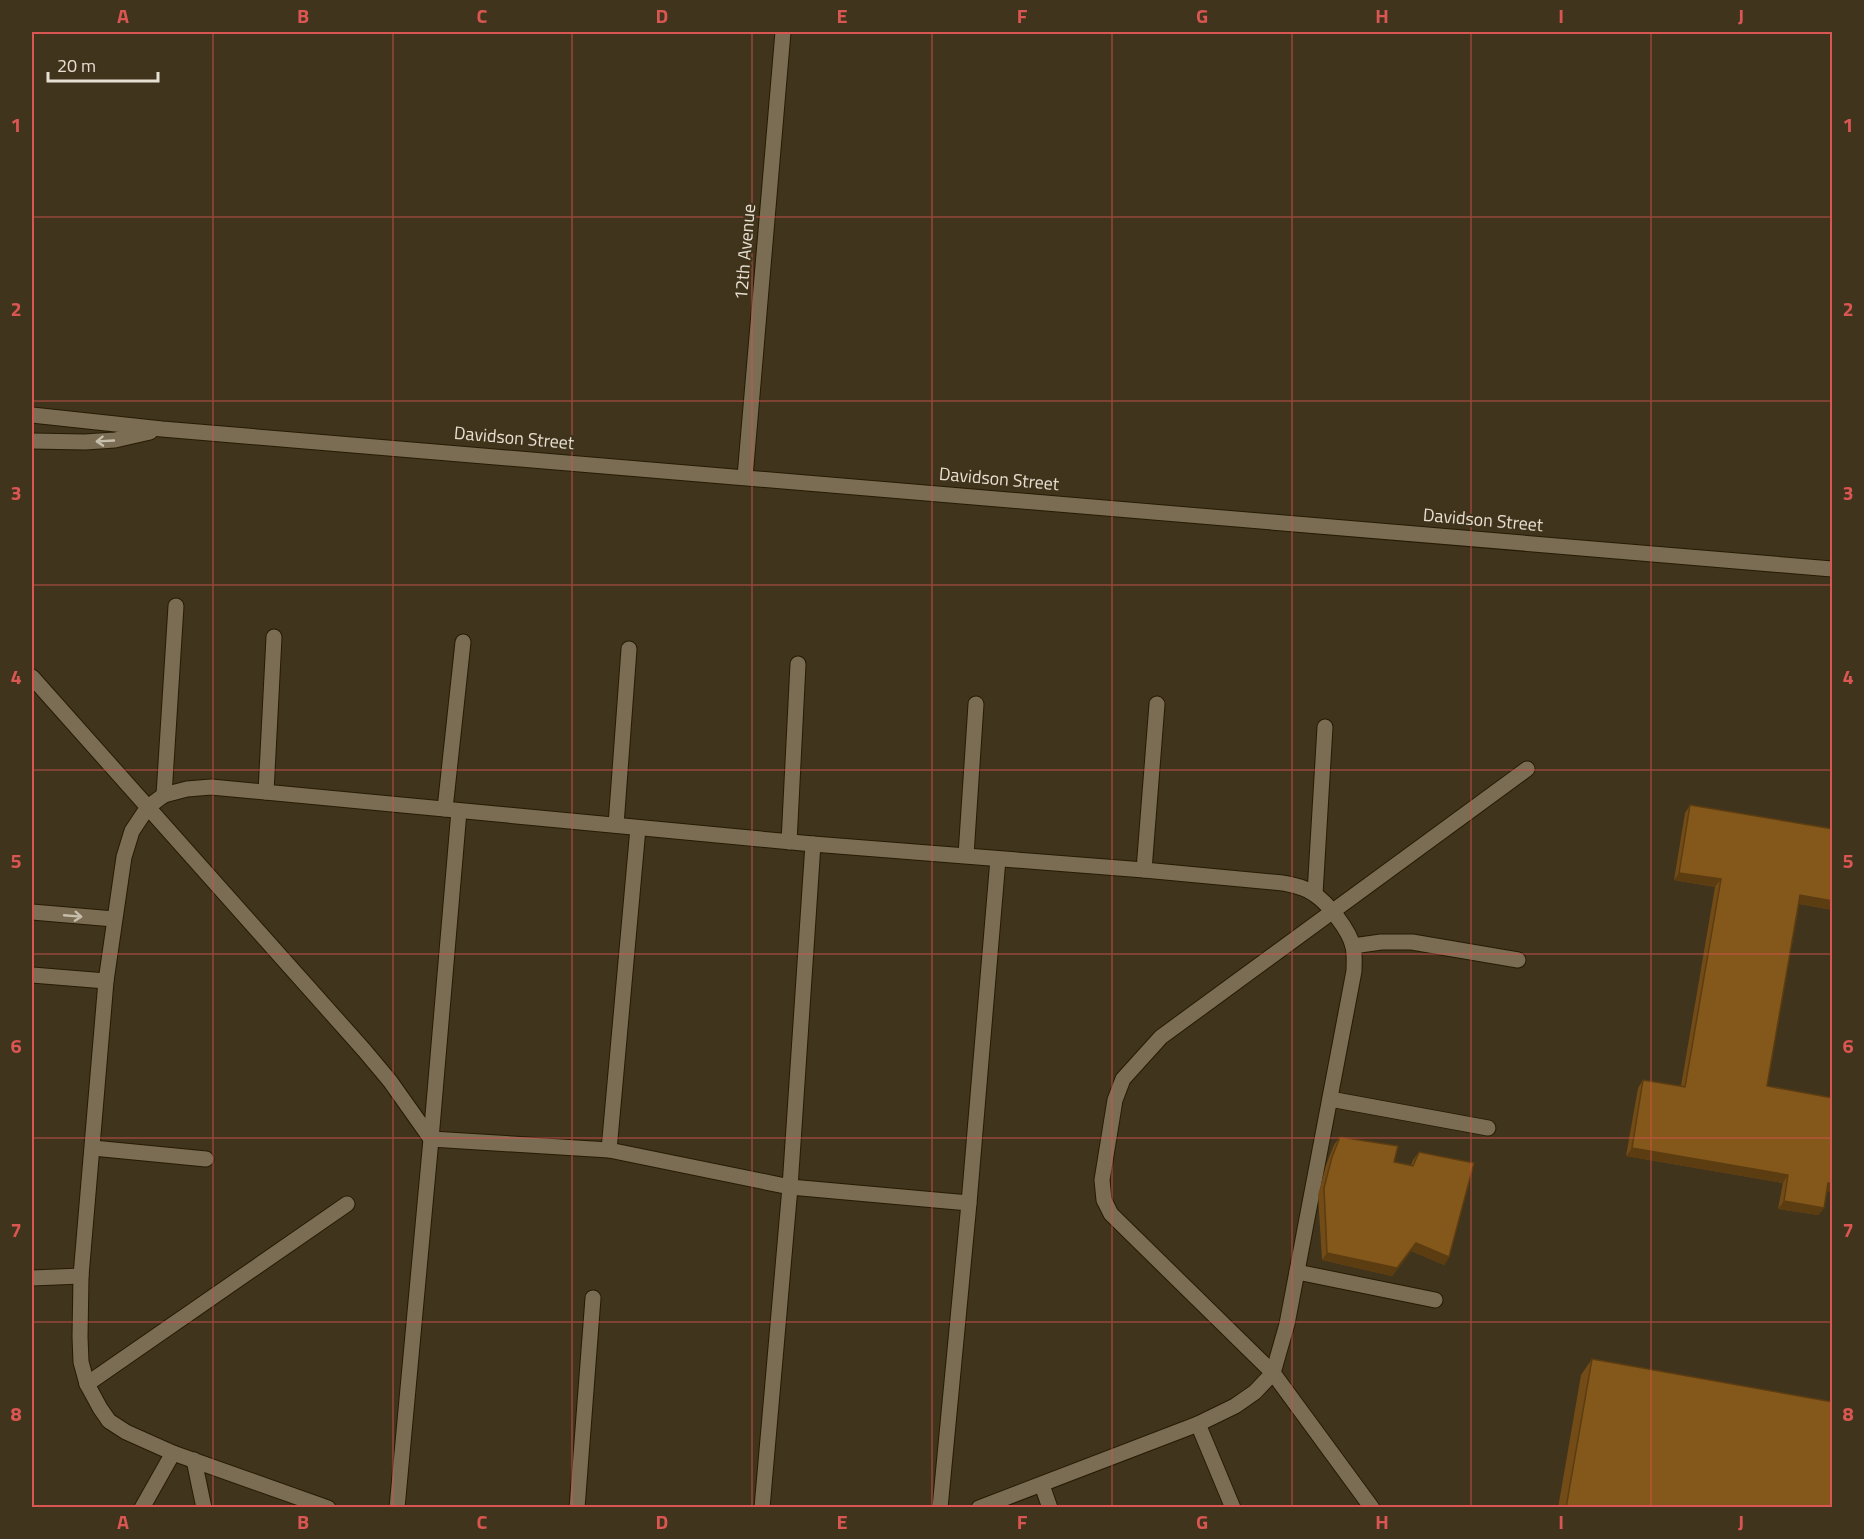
<svg xmlns="http://www.w3.org/2000/svg" width="1864" height="1539" font-family="'Titillium Web',sans-serif">
<style>
.lines{fill:none;stroke-linecap:round;stroke-linejoin:round}
.service-casing{stroke:#261b04;stroke-width:17}
.minor-casing{stroke:#261b04;stroke-width:17}
.service{stroke:#7a6d53;stroke-width:15}
.minor{stroke:#7a6d53;stroke-width:15}
.wall{fill:#724b16}
.shaded-wall{fill:#5c3d12}
.building{fill:#84571a;stroke:#5c3d12;stroke-width:1.5}
.oneway{stroke:#c6bdab}
.grid{fill:none;stroke:#da5652;stroke-width:1.5;stroke-opacity:0.55}
.labels{text-anchor:middle;stroke-width:4.5;stroke-linejoin:round;paint-order:stroke}
.street-label{font-size:18px;fill:#e7dfd1;stroke:#40341c}
.neatline{fill:none;stroke:#da5652;stroke-width:2}
.grid-label{font-size:20px;text-anchor:middle;font-weight:bold;fill:#da5652}
</style>
<rect width="100%" height="100%" fill="#40341c"/>
<g class="lines">
<defs>
<polyline id="service" points="164,795 176,606"/>
<g id="minor">
<polyline points="32,415 162,429 1832,569"/>
<polyline points="32,441 85,442 115,440 150,432"/>
<polyline points="745,477 783,32"/>
<polyline points="32,677 364,1050 390,1081 431,1139 609,1150 790,1187 969,1203"/>
<polyline points="266,792 274,637"/>
<polyline points="445,809 463,642"/>
<polyline points="616,825 629,649"/>
<polyline points="789,842 798,664"/>
<polyline points="966,855 976,704"/>
<polyline points="1144,870 1157,704"/>
<polyline points="1315,894 1325,727"/>
<polyline points="32,912 114,919"/>
<polyline points="1353,946 1381,942 1412,942 1518,960"/>
<polyline points="32,975 106,981"/>
<polyline points="1330,1099 1488,1128"/>
<polyline points="93,1148 206,1159"/>
<polyline points="609,1150 638,828"/>
<polyline points="1297,1272 1435,1300"/>
<polyline points="32,1278 81,1276"/>
<polyline points="87,1384 347,1204"/>
<polyline points="1198,1424 1233,1508"/>
<polyline points="194,1460 204,1508"/>
<polyline points="1042,1485 1050,1508"/>
<polyline points="142,1508 173,1453"/>
<path d="M328,1508l-155,-55 -47,-21 -17,-11 -9,-13 -13,-24 -6,-22 -1,-25 1,-61 25,-295 18,-124 8,-26 16,-24 16,-12 23,-6 24,-2 602,57 331,26 139,13c10,2 22,4 31,11 14,9 36,37 39,53 2,8 1,16 1,24l-67,353 -14,49 -18,19 -20,14 -37,18 -219,84"/>
<polyline points="397,1508 431,1139 459,811"/>
<polyline points="577,1508 593,1298"/>
<polyline points="762,1508 790,1187 813,844"/>
<polyline points="940,1508 969,1203 998,859"/>
<polyline points="1372,1508 1273,1373 1111,1214 1104,1200 1102,1180 1115,1100 1123,1079 1161,1037 1527,769"/>
</g>
</defs>
<use href="#service" class="service-casing"/>
<use href="#minor" class="minor-casing"/>
<use href="#service" class="service"/>
<use href="#minor" class="minor"/>
</g>
<g class="wall">
<polygon points="1690,805 1833,829 1833,910 1799,904 1767,1086 1833,1098 1833,1192 1826,1191 1824,1208 1818,1215 1778,1209 1783,1183 1626,1156 1638,1088 1643,1080 1681,1086 1715,887 1674,880 1685,813"/>
<polygon points="1340,1137 1394,1162 1411,1165 1413,1160 1419,1152 1449,1257 1444,1265 1411,1251 1392,1276 1322,1260 1318,1195 1326,1165 1334,1145"/>
<polygon points="1592,1359 1833,1508 1558,1508 1581,1375"/>
</g>
<g class="shaded-wall">
<polygon points="1679,873 1721,879 1715,887 1674,880"/>
<polygon points="1800,895 1833,901 1833,910 1794,903"/>
<polygon points="1632,1148 1788,1175 1783,1183 1626,1156"/>
<polygon points="1828,1183 1833,1184 1833,1192 1822,1191"/>
<polygon points="1784,1201 1824,1208 1818,1215 1778,1209"/>
<polygon points="1416,1243 1449,1257 1444,1265 1411,1251 1392,1276 1322,1260 1327,1253"/>
</g>
<g class="building">
<polygon points="1690,805 1833,829 1833,901 1800,895 1767,1086 1833,1098 1833,1184 1828,1183 1824,1208 1784,1201 1788,1175 1632,1148 1643,1080 1685,1087 1721,879 1679,873"/>
<polygon points="1340,1137 1398,1146 1394,1162 1413,1166 1419,1152 1474,1163 1449,1257 1416,1243 1397,1268 1327,1253 1324,1188 1332,1157"/>
<polygon points="1592,1359 1833,1402 1833,1508 1566,1508"/>
</g>
<defs><path id="oneway-shaft" d="M-6 0H5M1.5-3L5.5 0L1.5 3" fill="none" stroke-width="1.6" stroke-linecap="round" stroke-linejoin="round" transform="scale(1.5)"/></defs>
<g class="oneway">
<use href="#oneway-shaft" transform="translate(105 441) rotate(177)"/>
<use href="#oneway-shaft" transform="translate(73 916) rotate(5)"/>
</g>
<path class="grid" d="M213,32v1476M393,32v1476M572,32v1476M752,32v1476M932,32v1476M1112,32v1476M1292,32v1476M1471,32v1476M1651,32v1476M32,217h1800M32,401h1800M32,585h1800M32,770h1800M32,954h1800M32,1138h1800M32,1322h1800"/>
<g class="labels">
<g class="street-label">
<text transform="translate(745 252) rotate(-85)" y="6">12th Avenue</text>
<text transform="translate(514 438) rotate(5)" y="6">Davidson Street</text>
<text transform="translate(999 479) rotate(5)" y="6">Davidson Street</text>
<text transform="translate(1483 520) rotate(5)" y="6">Davidson Street</text>
</g>
</g>
<rect width="1864" height="1539" fill="none" stroke="#40341c" stroke-width="66"/>
<path d="M48 72v9h110v-9" fill="none" stroke="#e7dfd1" stroke-width="3"/>
<text x="57" y="72" font-size="18" fill="#e7dfd1" stroke="#40341c" stroke-width="4.5" paint-order="stroke">20 m</text>
<rect x="33" y="33" width="1798" height="1473" class="neatline"/>
<g class="grid-label">
<text x="123" y="23">A</text>
<text x="303" y="23">B</text>
<text x="482" y="23">C</text>
<text x="662" y="23">D</text>
<text x="842" y="23">E</text>
<text x="1022" y="23">F</text>
<text x="1202" y="23">G</text>
<text x="1382" y="23">H</text>
<text x="1561" y="23">I</text>
<text x="1741" y="23">J</text>
<text x="16" y="132">1</text>
<text x="1848" y="132">1</text>
<text x="16" y="316">2</text>
<text x="1848" y="316">2</text>
<text x="16" y="500">3</text>
<text x="1848" y="500">3</text>
<text x="16" y="684">4</text>
<text x="1848" y="684">4</text>
<text x="16" y="868">5</text>
<text x="1848" y="868">5</text>
<text x="16" y="1053">6</text>
<text x="1848" y="1053">6</text>
<text x="16" y="1237">7</text>
<text x="1848" y="1237">7</text>
<text x="16" y="1421">8</text>
<text x="1848" y="1421">8</text>
<text x="123" y="1529">A</text>
<text x="303" y="1529">B</text>
<text x="482" y="1529">C</text>
<text x="662" y="1529">D</text>
<text x="842" y="1529">E</text>
<text x="1022" y="1529">F</text>
<text x="1202" y="1529">G</text>
<text x="1382" y="1529">H</text>
<text x="1561" y="1529">I</text>
<text x="1741" y="1529">J</text>
</g>
</svg>
